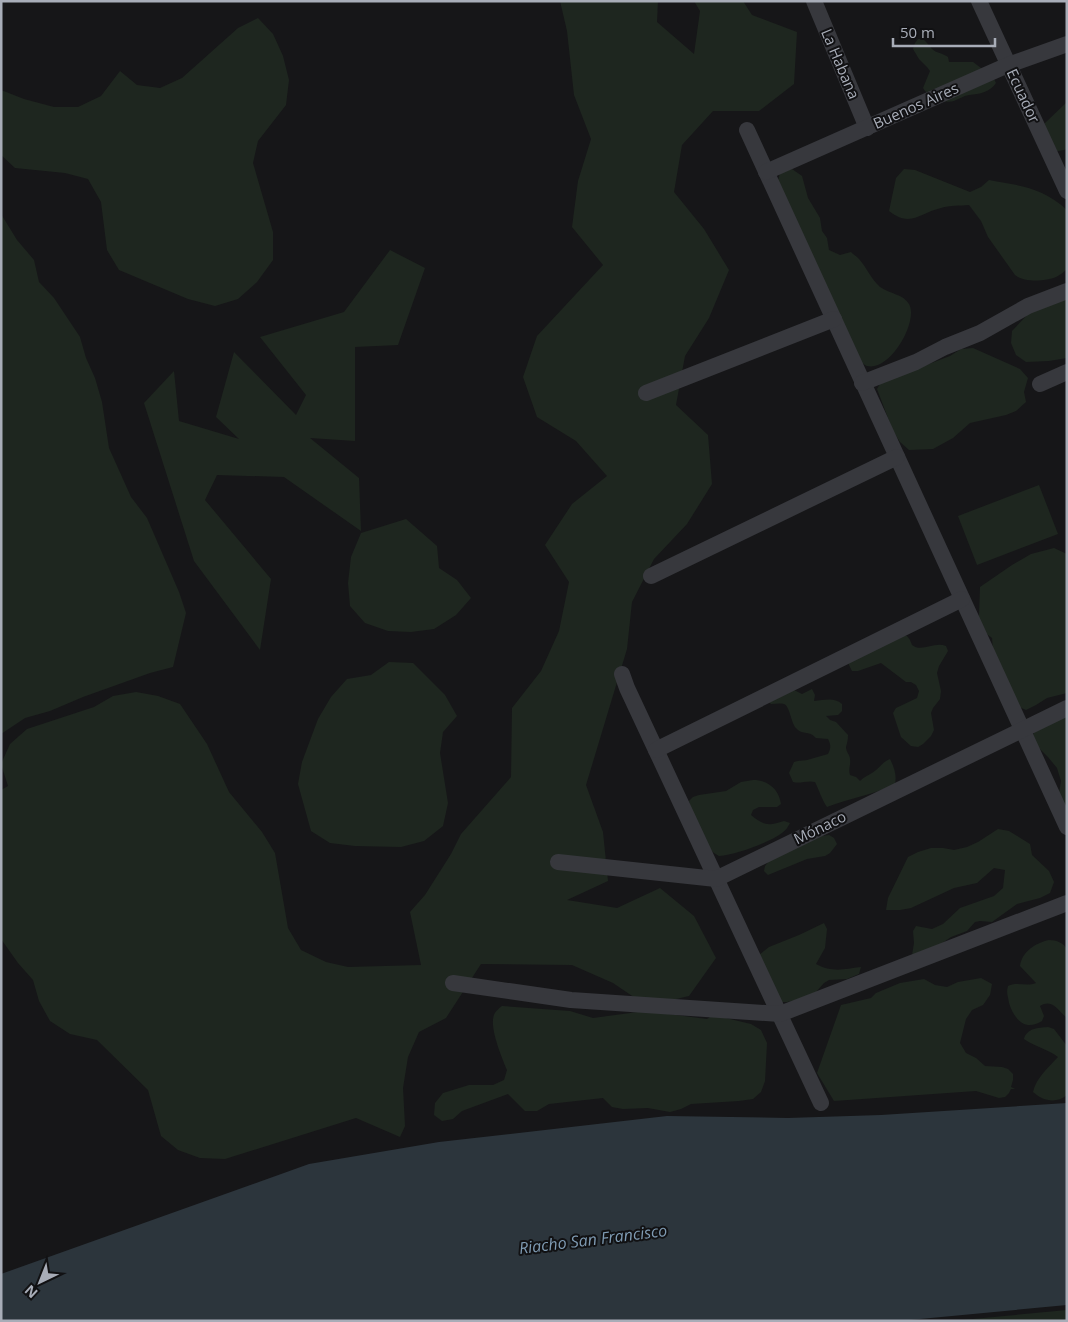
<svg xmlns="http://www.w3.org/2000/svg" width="1068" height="1322" font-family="'Open Sans',sans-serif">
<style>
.green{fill:#1e261f}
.water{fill:#2c353c}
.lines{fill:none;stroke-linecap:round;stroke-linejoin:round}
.minor{stroke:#37383d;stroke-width:16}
.labels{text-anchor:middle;stroke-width:4;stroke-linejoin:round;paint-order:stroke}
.street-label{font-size:15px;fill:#a8adb8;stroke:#111113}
.water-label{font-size:16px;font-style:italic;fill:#7f9bb3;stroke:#111113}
</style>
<rect width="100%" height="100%" fill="#161618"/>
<g class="green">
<polygon points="560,1 658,1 657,22 694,54 700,11 694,1 743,1 752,15 797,32 794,84 759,111 713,111 682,145 674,192 704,229 729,270 709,318 685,356 676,405 708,435 712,484 687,524 654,559 632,602 627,649 586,785 603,832 608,881 567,900 617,908 660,888 694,916 716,958 689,996 647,1006 613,983 572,965 481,964 446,1018 419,1032 408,1057 403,1088 405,1126 400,1137 356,1118 225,1159 200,1158 178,1150 161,1136 148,1090 97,1040 70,1034 50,1021 39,1001 33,980 18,963 1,939 1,790 8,786 1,764 10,744 27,729 94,707 113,696 136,692 158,696 180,704 207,744 229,792 262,832 275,853 288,928 301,950 326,962 348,967 421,965 410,912 425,895 451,854 461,834 511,777 512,708 541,671 559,631 569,582 545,545 572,504 607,476 576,441 537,417 523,377 537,336 603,265 572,227 578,181 591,139 574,95 567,31"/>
<polygon points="258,18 273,34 283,56 289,80 286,105 258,141 253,163 273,232 273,260 257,282 238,299 215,306 188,299 119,270 107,250 101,202 88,179 65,173 15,168 1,155 1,90 24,99 54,107 78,107 101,96 120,71 137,85 160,88 182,78 238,28"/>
<path d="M918,39h5c4,3 6,7 9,10 4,4 11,4 16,8l1,5h24l20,15 3,6c-6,9 -16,11 -27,12 -6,1 -10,4 -15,6 -10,3 -26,-4 -31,-13l7,-17 -3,-4 -8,-8 -6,-10 2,-6z"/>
<polygon points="1067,102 1067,149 1064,150 1052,152 1044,124"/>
<path d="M792,169l10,7 6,22 12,20 2,13 5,7 2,12 11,5 11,-3c2,2 6,5 8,7 8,9 12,20 21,28 10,7 23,7 29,17 10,17 -19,68 -42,62 -3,-1 -7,-5 -9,-7l-81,-175 3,-11z"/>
<path d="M904,169l11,1 55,22 11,-5 8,-7c32,6 53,7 78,30v59c-3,3 -7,6 -11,8 -10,4 -31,6 -41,-2l-27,-38 -7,-16 -12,-16c-9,1 -19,0 -28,3 -22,5 -30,20 -52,3l7,-33z"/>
<polygon points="1,214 17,240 34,260 39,282 54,298 80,337 86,358 95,378 102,402 109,448 131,497 147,518 179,592 186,613 173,667 150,673 83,697 50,711 25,718 1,734"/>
<polygon points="390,250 425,268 398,345 355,347 355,441 310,438 359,478 361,531 284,477 217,475 205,500 271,579 260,650 194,561 144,403 174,371 179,421 239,439 216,417 234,352 296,415 306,395 260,337 344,312"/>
<polygon points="1067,288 1067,358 1049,361 1026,362 1016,355 1011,343 1012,331 1028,314"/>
<polygon points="973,348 1020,369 1028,378 1024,392 1026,402 1016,411 1006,415 970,423 953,438 933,449 909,450 900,442 893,431 877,389 883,379 913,370 950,356 961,349"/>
<polygon points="1039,485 1058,534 977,565 958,516"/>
<polygon points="406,519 437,546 439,568 457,580 471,598 456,615 434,629 411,632 388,631 365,623 350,606 348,583 351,557 361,533"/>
<polygon points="1054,548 1067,554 1067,693 1047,698 1036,705 1026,710 1015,705 993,651 992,638 975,625 979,615 980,587 1012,565 1031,554"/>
<path d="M900,635l7,1 3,4 2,5c10,8 22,-4 34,1l2,5 -9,15 -2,7 4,18 -1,8 -7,9 -2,5 3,17 -3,6 -8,8 -5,3 -7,-1 -10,-9 -8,-24 3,-5 21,-10 2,-7 -3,-6 -5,-3h-5l-25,-19 -23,8h-6l-3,-6 -1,-6z"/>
<polygon points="389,662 413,663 445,695 457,716 443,732 440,753 448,803 443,826 424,841 401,847 355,846 330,843 311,831 298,784 302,762 318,719 331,697 347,679 371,675"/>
<path d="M792,689l10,5 10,-5 3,6 -1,6c11,-1 20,-4 28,3v7l-4,4 -12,1 4,4 6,2 12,13c0,5 -1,8 -2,12 0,5 4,8 4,12 1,6 -2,10 0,16l6,2 4,4c4,-4 7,-5 12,-8 7,-4 10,-11 18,-14 4,8 7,16 5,25 -21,11 -46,14 -68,23 -5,-7 -8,-17 -12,-25 -8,-2 -14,2 -22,0l-4,-9 5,-11c5,-2 9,-1 13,-2 7,-2 14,-4 21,-6 3,-6 3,-9 0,-15l-12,-1c-7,-8 -15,-3 -20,-10 -5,-5 -6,-22 -12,-24 -4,-1 -9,0 -13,0l-4,-4z"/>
<polygon points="1067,711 1067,818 1059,793 1061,781 1057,768 1048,757 1038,747 1032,736 1038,727"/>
<path d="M753,780c15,0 26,9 28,24l-4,3h-18l-6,3 -2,5c13,11 18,11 33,6l6,2c-2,4 -4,7 -8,10 -14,10 -46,22 -63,23l-5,-3 -15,-14 -10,-38 4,-4 6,-2 27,-4 15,-9z"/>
<polygon points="998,829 1009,831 1030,844 1032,855 1049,871 1054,882 1050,893 1040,898 1017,904 992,922 980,921 975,922 967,931 951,937 925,955 912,955 914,943 913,931 916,926 932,929 943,924 960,908 994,896 1003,888 1005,870 994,868 977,883 954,888 911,908 900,910 886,910 888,898 908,857 918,852 931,848 943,848 954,850 967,847 978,842"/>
<polygon points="829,835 834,838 837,844 830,853 825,856 807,859 768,875 764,871 765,866 771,859 822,836"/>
<path d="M824,923l3,6 -2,19 -9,16c17,9 28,5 45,3l-2,7 -12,5 -18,1 -5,3 -8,9 -10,6 -19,4h-6l-22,-47 10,-8 30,-12z"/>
<path d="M1049,940c7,0 16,3 18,10v68c-9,-7 -14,-20 -27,-12l4,10 -2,5c-17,11 -28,-2 -33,-18 -1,-7 -3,-10 -1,-17 9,-5 18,1 28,-3l-16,-17c2,-15 16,-23 29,-26z"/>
<polygon points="981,978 992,984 990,995 983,1005 972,1010 966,1019 960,1043 966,1053 976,1058 985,1066 1002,1067 1008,1069 1013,1074 1013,1080 1011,1087 1015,1089 1011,1089 1009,1093 1005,1097 999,1098 976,1091 834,1101 817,1073 841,1005 871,998 876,993 900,983 924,979 935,985 947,987 958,982"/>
<path d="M502,1006l68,5 23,7 52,-7 62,8 6,-4 38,9 10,6 6,13 -2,38 -4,11 -8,7 -14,2 -48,3 -10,5 -11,3 -22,-4 -25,1 -11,-2 -9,-9 -54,6 -12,7h-12l-17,-17 -46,17 -9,8 -11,2 -8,-6 1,-12 8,-10 26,-8h24l11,-5 3,-10c-5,-12 -18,-43 -13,-55 1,-3 5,-7 8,-9z"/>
<path d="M1048,1027l6,2 13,17v49c-11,9 -24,6 -34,-3 3,-14 16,-25 25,-35 -10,-8 -23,-10 -34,-18 3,-11 14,-11 24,-12z"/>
<polygon points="1067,1310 1067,1321 951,1321"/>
</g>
<polygon class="water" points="1067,1103 1067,1305 899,1321 1,1321 1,1274 309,1164 439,1142 667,1116 788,1118 881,1115"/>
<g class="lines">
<g class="minor">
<polyline points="814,1 867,128"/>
<polyline points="979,1 1067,191"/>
<polyline points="747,130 1067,827"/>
<polyline points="766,172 1008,65 1067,44"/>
<polyline points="862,383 916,362 945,347 980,333 1028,306 1067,291"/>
<polyline points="1040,384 1067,372"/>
<polyline points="646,393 834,319"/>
<polyline points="651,576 897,457"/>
<polyline points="622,674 627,688 656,750 821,1103"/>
<polyline points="656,750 962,599"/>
<polyline points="558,862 716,879 1067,708"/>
<polyline points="453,983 571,1000 780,1014 1067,903"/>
</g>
</g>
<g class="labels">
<g class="street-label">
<text transform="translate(840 64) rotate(67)" y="5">La Habana</text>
<text transform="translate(1023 96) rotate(65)" y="5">Ecuador</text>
<text transform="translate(916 106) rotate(-24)" y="5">Buenos Aires</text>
<text transform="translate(820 828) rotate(-26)" y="5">Mónaco</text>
</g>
<g class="water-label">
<text transform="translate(593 1239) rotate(-7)" y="6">Riacho San Francisco</text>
</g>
</g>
<rect width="1068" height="1322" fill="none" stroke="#a8adb8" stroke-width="5"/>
<g transform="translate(40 1282) rotate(223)" stroke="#111113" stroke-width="4" paint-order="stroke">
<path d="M0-4L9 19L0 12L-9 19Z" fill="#a8adb8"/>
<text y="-8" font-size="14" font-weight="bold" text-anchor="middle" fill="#a8adb8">N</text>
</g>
<path d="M893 38v8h102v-8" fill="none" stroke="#a8adb8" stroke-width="2.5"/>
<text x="900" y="38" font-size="15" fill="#a8adb8" stroke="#111113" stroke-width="4" paint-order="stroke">50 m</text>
</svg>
